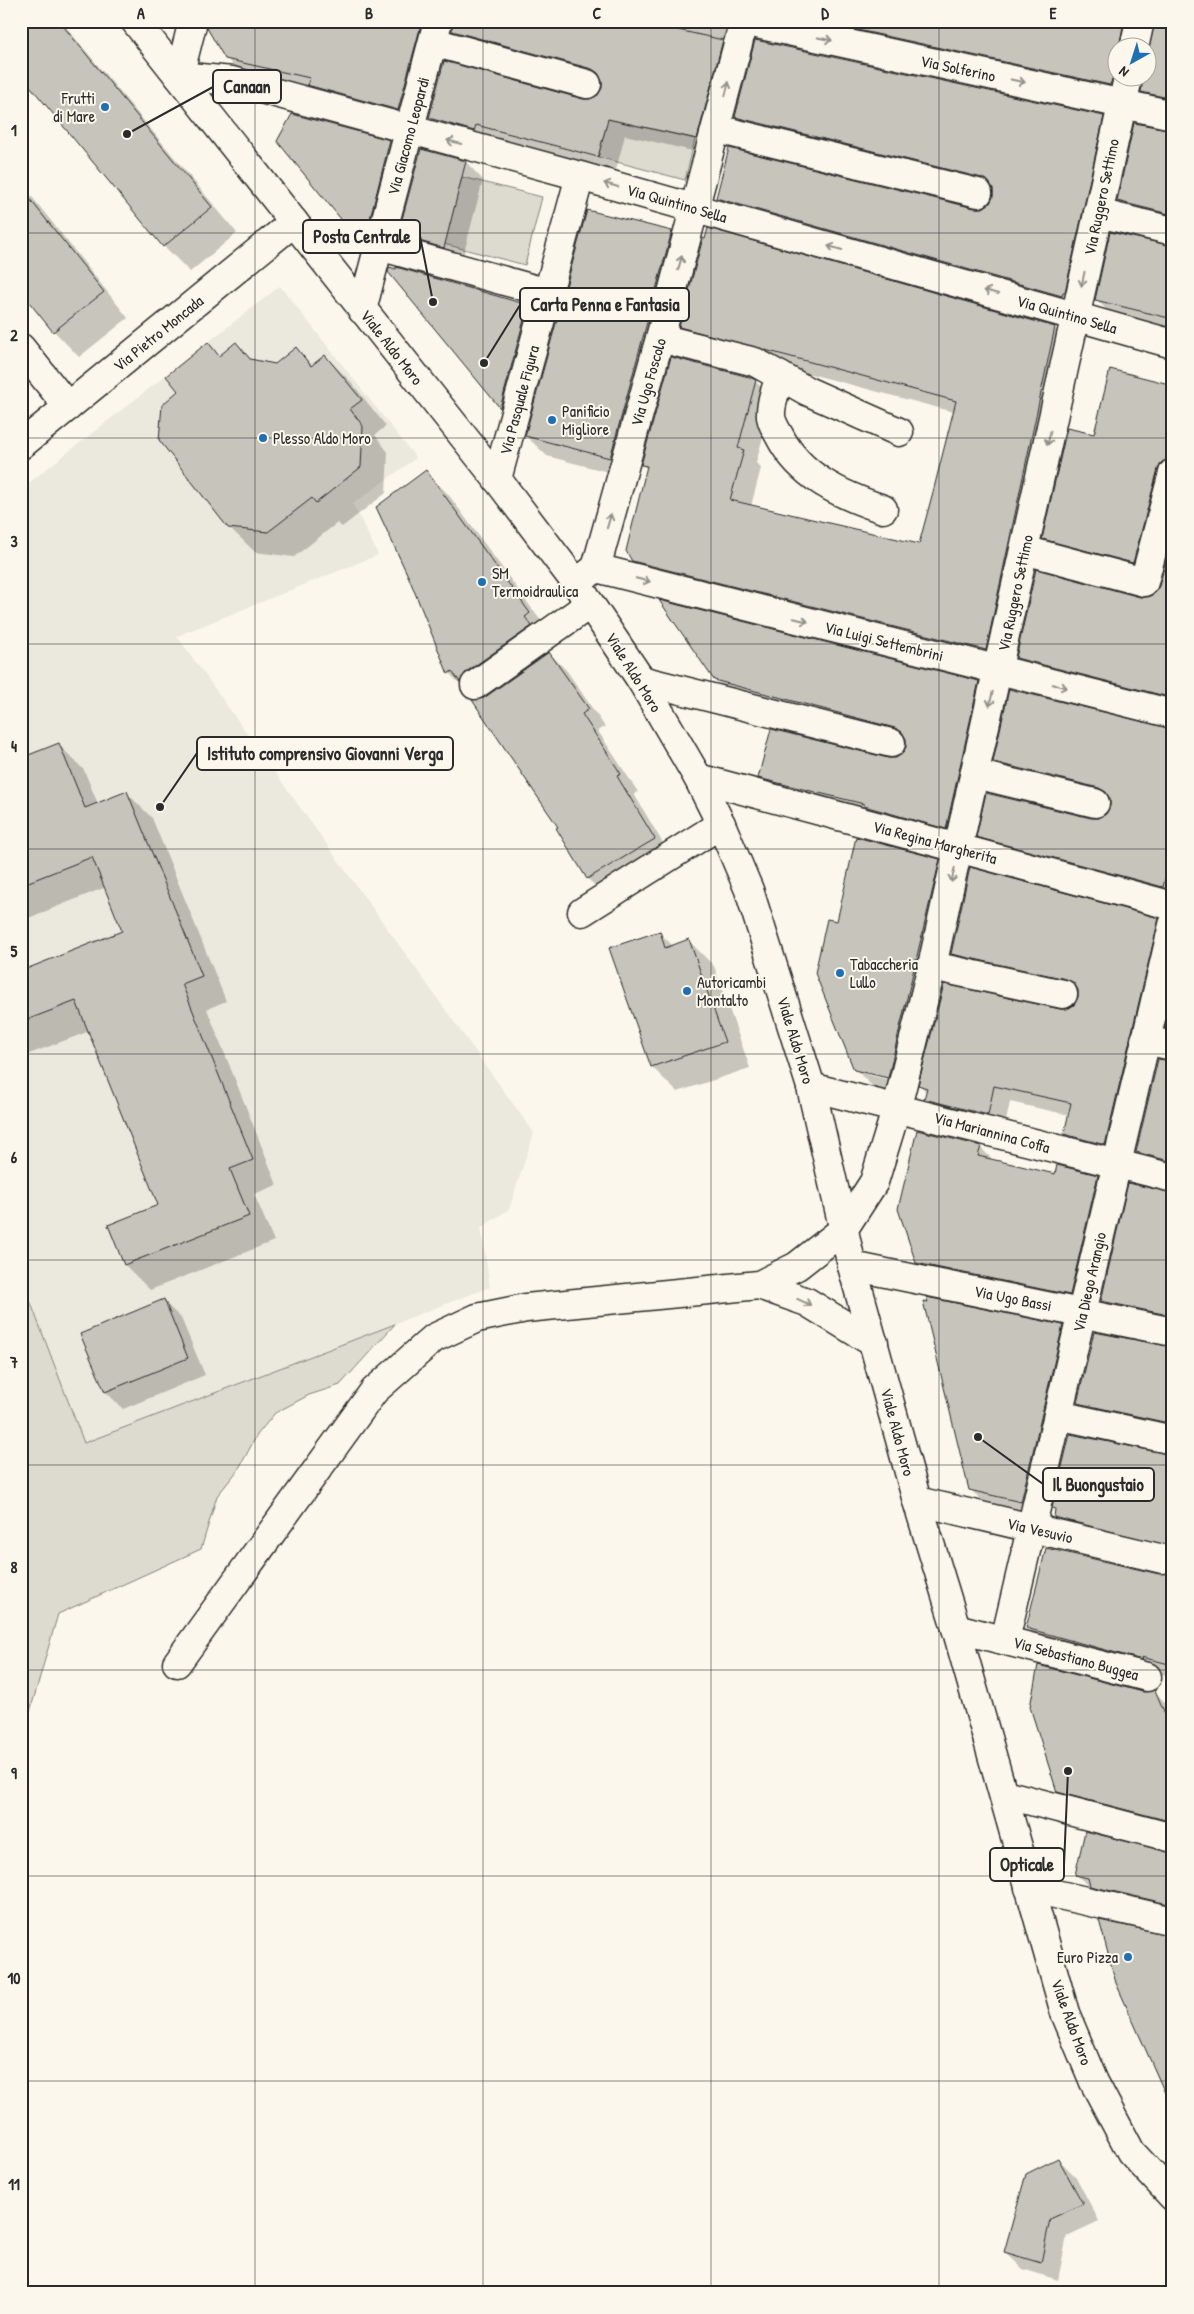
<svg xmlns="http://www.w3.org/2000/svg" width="1194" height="2314" font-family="'Patrick Hand',sans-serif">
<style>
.built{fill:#ebe8de}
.grass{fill:#dddad0;stroke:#84827e}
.shadow{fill:#0003;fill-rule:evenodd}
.building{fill:#c7c4bc;stroke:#2b2b2b}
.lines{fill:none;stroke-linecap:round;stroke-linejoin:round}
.minor-casing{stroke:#2b2b2b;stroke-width:31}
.tertiary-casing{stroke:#2b2b2b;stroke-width:31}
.minor{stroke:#fbf7ec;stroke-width:28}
.tertiary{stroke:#fbf7ec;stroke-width:28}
.oneway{stroke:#93918c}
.grid{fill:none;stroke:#2b2b2b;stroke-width:1;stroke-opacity:0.55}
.poi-dot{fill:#1f6fb2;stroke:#fbf7ec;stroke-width:2}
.labels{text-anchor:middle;stroke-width:4;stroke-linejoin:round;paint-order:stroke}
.street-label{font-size:16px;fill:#2b2b2b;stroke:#fbf7ec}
.poi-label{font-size:16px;fill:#2b2b2b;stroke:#fbf7ec;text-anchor:start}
.leader{fill:none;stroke:#2b2b2b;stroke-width:2}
.callout-dot{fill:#2b2b2b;stroke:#fbf7ec;stroke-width:2}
.callout{fill:#fbf7ec;stroke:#2b2b2b;stroke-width:2}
.callout-label{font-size:18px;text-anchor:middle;font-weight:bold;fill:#2b2b2b}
.neatline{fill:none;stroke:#2b2b2b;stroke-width:2}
.grid-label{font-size:16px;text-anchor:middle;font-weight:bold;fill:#2b2b2b}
</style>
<rect width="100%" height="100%" fill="#fbf7ec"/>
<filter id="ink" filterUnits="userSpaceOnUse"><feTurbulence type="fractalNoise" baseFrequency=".02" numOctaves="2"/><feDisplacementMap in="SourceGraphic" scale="10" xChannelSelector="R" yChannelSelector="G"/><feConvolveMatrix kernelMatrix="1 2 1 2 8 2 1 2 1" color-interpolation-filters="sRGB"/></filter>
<g filter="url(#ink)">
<polygon class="built" points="280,286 416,458 353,504 378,555 177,636 534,1133 509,1209 481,1228 490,1287 84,1443 21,1277 21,489"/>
<g class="grass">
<polygon points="608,119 695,139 685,180 598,157"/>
<polygon points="462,177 542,197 525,265 444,244"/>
<polygon points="21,1277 84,1443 395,1324 340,1385 309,1395 275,1413 257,1435 238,1470 217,1496 201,1549 58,1614 21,1743"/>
</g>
<g class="shadow">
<polygon points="21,21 61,21 237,233 190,272 164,246 21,73"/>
<path d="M216,21h957v92l-13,-4 -18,-17 2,-12h-3l-13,22 -371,-79 -43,133 -89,-21 -10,39 -168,-38 -17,-18 161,-18 8,-4 4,-8v-4l-133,-36 -17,-18 1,-7h-3l-35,104 -172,-51 -18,-18zM1153,23h3l-10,55h-30v-30h24z"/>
<polygon points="292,115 390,142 407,159 372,252 354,234"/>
<polygon points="736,117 1103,117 1120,134 1082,309 734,215 717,198 974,209 983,209 991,204 994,197 994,193 753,134"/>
<polygon points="1173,130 1173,227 1136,218 1118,201"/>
<polygon points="421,150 466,162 483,180 461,264 417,251 399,234"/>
<polygon points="21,183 128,318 79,357 54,331 21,290"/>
<polygon points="672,232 692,252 631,478 547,456 526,436"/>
<polygon points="1173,247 1173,331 1114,317 1096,299"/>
<polygon points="397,269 528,306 545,323 518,424 501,407 389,272"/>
<polygon points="681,326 1054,328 1072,345 1003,667 651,578 633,560 647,469 642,465 755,381 773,399 756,463 761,468 751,506 920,545 954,412 698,344"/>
<polygon points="208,344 220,357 236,344 253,361 275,365 296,349 313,366 325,356 351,382 386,426 375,435 388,452 386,493 342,527 337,523 294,557 255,552 229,527 180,392"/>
<polygon points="1173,386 1173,495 1150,580 1061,556 1044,538 1095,436"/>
<polygon points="426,472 448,494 552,636 547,640 553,649 548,652 567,671 605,727 598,731 638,792 634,794 671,857 606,896 588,879 558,828 560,827 479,700 473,694 471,695 449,673"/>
<polygon points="1173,540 1173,710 1035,675 1017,658 1140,598 1149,598 1156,594"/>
<polygon points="715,679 978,682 996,700 964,845 777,795 760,777 896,759 903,755 907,743 733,697"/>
<polygon points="1173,730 1173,902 995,854 978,836 1099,819 1107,815 1111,803 1012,779 994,762"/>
<polygon points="59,745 84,770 98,804 127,793 152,818 226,1001 207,1009 277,1185 254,1194 274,1241 150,1290 125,1265 160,1205 90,1031 21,1057 21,972 123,931 106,887 21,921 21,760"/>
<path d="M939,860l17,18 -51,217 -32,-8 -18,-18 -17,-146zM865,1071l29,7v3l-29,-7z"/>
<polygon points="971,869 1159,920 1173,934 1121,1160 1081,1150 1065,1134 1069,1115 1010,1102 1004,1131 942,1115 926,1099 927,1093 920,1085 1060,1011 1068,1010 1075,1006 1079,994 968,970 952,954"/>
<polygon points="660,933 673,946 689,941 714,966 750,1068 677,1092 652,1067"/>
<polygon points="1173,1062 1173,1174 1154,1170 1137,1152"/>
<polygon points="980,1147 994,1161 1056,1176 1098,1176 1115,1194 1087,1312 934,1280 917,1262"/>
<polygon points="1173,1194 1173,1329 1119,1318 1102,1301"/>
<polygon points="163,1301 181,1318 205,1375 123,1409 106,1392"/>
<polygon points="930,1303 1062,1326 1084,1348 1043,1523 993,1512 970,1489"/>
<polygon points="1173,1348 1173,1437 1096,1420 1078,1403"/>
<polygon points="1173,1456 1173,1558 1073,1534 1055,1517 1056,1510 1053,1508"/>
<polygon points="1173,1572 1173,1677 1045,1645 1028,1628"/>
<polygon points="1154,1691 1173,1711 1173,1834 1076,1809 1058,1791 1143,1693"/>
<polygon points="1173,1854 1173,1918 1094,1892 1076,1874"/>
<polygon points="1058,2159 1076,2177 1099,2221 1067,2236 1058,2280 1023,2269 1005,2252"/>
</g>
<g class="building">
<polygon points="21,21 59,21 212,207 163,247 21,75"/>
<polygon points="208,21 422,21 398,110 307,85 310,78 225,59 207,28"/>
<polygon points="453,21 637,21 723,40 697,139 608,119 598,157 476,125 474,131 429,118 444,61 583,99 590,99 598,95 602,88 602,81 598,73 592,69 452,31"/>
<polygon points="817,21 1124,21 1119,48 1116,48 1116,68 1110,85"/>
<polygon points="1155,21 1173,21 1173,99 1141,92 1143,78 1146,78 1146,57"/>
<polygon points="755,40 1104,116 1065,292 1063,292 1062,296 716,198 729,148 974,208 983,208 990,203 993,197 993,188 988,181 982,178 735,117"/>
<polygon points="292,114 390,140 366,235 354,235 277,141"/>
<polygon points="1134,123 1173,130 1173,215 1117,201"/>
<polygon points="421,149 466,161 444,248 405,237 406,234 398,234"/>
<polygon points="21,188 104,292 53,332 21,292"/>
<polygon points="587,210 672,231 610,458 525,436"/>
<polygon points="708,228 1055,327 986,650 632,561 626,551 647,466 641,465 671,357 749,377 756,380 738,448 744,450 730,500 919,544 933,492 956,401 679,327 703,238 705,239"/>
<polygon points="1110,232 1173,246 1173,319 1095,300"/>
<polygon points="389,267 396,269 396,267 528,305 500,408 388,272"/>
<polygon points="208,342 219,356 236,342 250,359 275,364 296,347 311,366 325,355 362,400 350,409 363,426 361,467 316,503 312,498 268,532 228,528 159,440 162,405 178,391 166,376"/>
<polygon points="1110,369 1173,385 1173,458 1162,462 1158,469 1133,563 1042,539 1067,428 1094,434"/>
<polygon points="426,470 530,613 525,617 532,626 466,672 460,682 452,671 448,674 409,578 376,507"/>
<polygon points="1173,535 1173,698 1016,658 1036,569 1140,597 1148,597 1155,593 1159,586"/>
<polygon points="659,600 979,681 946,829 864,806 864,804 758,778 771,729 888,758 896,758 902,754 906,747 906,739 902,732 895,728 714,680"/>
<polygon points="549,652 589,709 582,714 621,774 617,776 655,839 587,879 556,828 558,827 472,700 484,698"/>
<polygon points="1009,689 1173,729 1173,847 1163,887 976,837 986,793 1091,818 1099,818 1106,814 1110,806 1110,799 1106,792 1099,788 993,762"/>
<polygon points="59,743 85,808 127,791 202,976 182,984 253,1160 230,1169 249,1216 124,1265 108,1225 158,1205 76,1001 21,1022 21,971 122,931 92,857 21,885 21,758"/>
<polygon points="856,837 940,859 888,1078 854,1070 815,973 827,919 837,921"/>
<polygon points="970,867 1159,918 1105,1145 1064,1134 1071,1103 994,1086 988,1115 924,1099 927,1088 918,1085 944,984 1060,1009 1067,1009 1074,1005 1078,997 1078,990 1074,983 1066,979 951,954"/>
<polygon points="660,931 665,948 689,939 725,1042 651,1067 609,948"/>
<polygon points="1173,994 1173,1030 1165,1028"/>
<polygon points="1158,1059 1173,1061 1173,1162 1136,1152"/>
<polygon points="917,1130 981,1146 978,1156 1055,1174 1057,1165 1098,1175 1070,1295 916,1263 898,1209"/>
<polygon points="1128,1183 1173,1193 1173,1316 1101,1301"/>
<polygon points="926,1297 1063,1325 1021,1502 969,1490 923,1301 928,1302"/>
<polygon points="164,1299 188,1358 105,1392 80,1334"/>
<polygon points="1094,1332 1173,1347 1173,1424 1077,1403"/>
<polygon points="1070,1434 1173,1455 1173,1547 1054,1517 1055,1509 1052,1508"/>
<polygon points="1046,1548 1159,1574 1173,1571 1173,1665 1141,1657 1142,1660 1026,1628"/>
<polygon points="1038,1665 1143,1692 1155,1690 1173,1733 1173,1822 1057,1792 1030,1707"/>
<polygon points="1085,1831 1173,1853 1173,1905 1090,1886 1088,1878 1075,1875"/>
<polygon points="1099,1920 1173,1936 1173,2111 1116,1983"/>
<polygon points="1058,2158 1083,2204 1050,2219 1041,2263 1004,2252 1026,2174"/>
</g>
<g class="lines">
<defs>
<g id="minor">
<polyline points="743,21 1173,115"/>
<polyline points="433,42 587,84"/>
<polyline points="1134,48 1140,21"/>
<polyline points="179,76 193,21"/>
<polyline points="717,129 978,193"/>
<polyline points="1098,213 1173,231"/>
<polyline points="379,246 548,293"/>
<polyline points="362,310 438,21"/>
<polyline points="660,338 755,362 807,391 899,432"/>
<polyline points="21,348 68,407"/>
<path d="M780,376c-4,13 -10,27 -9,41 1,6 5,13 8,18 21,42 62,60 104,74"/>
<polyline points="21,445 294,222"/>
<polyline points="497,479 580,176"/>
<polyline points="1024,550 1144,582 1173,473"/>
<polyline points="596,568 660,338 744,21"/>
<polyline points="641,680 891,743"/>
<polyline points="475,685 590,604"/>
<polyline points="975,774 1095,803"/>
<polyline points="698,778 1173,906"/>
<polyline points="582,912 721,824"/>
<polyline points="932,966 1063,994"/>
<polyline points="1145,1040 1173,1046"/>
<polyline points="811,1087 1173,1178"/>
<polyline points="852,1266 1173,1332"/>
<polyline points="759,1285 807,1302 874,1343"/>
<polyline points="1058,1415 1173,1440"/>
<polyline points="917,1501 1163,1559"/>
<polyline points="956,1628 1147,1677"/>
<polyline points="1005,1640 1173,925"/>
<polyline points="177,1663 374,1391 434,1338 477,1318 526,1308 759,1285 797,1266 843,1230 874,1182 897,1107 932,966 1128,78"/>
<polyline points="1004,1794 1173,1838"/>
<polyline points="1029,1888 1173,1921"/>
</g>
<g id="tertiary">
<polyline points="135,21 497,479 576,583 641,680 698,778 721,824 749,890 811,1087 852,1266 917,1501 956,1628 1065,2013 1094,2082 1131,2152 1173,2197"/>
<polyline points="179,76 232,81 580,176 1173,344"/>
<polyline points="576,583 596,568 1173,714"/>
</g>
</defs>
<use href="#minor" class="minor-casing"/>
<use href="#tertiary" class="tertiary-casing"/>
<use href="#minor" class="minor"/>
<use href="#tertiary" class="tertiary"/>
</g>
<defs><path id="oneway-shaft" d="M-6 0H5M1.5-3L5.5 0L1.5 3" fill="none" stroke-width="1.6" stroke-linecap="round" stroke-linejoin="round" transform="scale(1.25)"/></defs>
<g class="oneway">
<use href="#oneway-shaft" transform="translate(825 39) rotate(12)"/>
<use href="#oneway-shaft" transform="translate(1018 81) rotate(12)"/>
<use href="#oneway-shaft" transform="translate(727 89) rotate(-76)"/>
<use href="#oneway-shaft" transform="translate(454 142) rotate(-165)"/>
<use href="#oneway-shaft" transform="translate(611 185) rotate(-164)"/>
<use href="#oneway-shaft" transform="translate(835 248) rotate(-164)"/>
<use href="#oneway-shaft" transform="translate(680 263) rotate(-75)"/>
<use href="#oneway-shaft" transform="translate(1083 279) rotate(102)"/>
<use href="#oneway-shaft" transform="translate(991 292) rotate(-164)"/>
<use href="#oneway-shaft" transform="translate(1049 438) rotate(102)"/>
<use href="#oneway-shaft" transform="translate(609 521) rotate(-74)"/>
<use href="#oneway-shaft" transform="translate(643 580) rotate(14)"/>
<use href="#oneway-shaft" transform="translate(801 620) rotate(14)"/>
<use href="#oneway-shaft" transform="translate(1060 686) rotate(14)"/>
<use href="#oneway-shaft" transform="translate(991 699) rotate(103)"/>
<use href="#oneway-shaft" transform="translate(953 875) rotate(103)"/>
<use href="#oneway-shaft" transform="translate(804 1302) rotate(24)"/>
</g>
</g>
<path class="grid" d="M255,21v2272M483,21v2272M711,21v2272M939,21v2272M21,233h1152M21,438h1152M21,644h1152M21,849h1152M21,1054h1152M21,1260h1152M21,1465h1152M21,1670h1152M21,1876h1152M21,2081h1152"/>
<g class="poi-dot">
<circle cx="105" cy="107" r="5"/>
<circle cx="552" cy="420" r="5"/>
<circle cx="263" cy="438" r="5"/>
<circle cx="482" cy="582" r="5"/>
<circle cx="840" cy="973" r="5"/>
<circle cx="687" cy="991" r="5"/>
<circle cx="1128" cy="1957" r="5"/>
</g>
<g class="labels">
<g class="street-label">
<text transform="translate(958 68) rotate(12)" y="6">Via Solferino</text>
<text transform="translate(408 136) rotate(-75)" y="6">Via Giacomo Leopardi</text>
<text transform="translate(1101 197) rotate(-78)" y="6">Via Ruggero Settimo</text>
<text transform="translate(677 203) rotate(16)" y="6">Via Quintino Sella</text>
<text transform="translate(1067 314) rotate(16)" y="6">Via Quintino Sella</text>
<text transform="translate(158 333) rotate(-39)" y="6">Via Pietro Moncada</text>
<text transform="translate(392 347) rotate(52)" y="6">Viale Aldo Moro</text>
<text transform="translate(648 382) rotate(-74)" y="6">Via Ugo Foscolo</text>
<text transform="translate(519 400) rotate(-75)" y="6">Via Pasquale Figura</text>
<text transform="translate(1015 593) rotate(-78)" y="6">Via Ruggero Settimo</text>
<text transform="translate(884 641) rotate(14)" y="6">Via Luigi Settembrini</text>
<text transform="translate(634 672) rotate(58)" y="6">Viale Aldo Moro</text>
<text transform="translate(935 842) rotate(15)" y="6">Via Regina Margherita</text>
<text transform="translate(796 1040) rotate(73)" y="6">Viale Aldo Moro</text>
<text transform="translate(992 1132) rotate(15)" y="6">Via Mariannina Coffa</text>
<text transform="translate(1089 1282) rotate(-77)" y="6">Via Diego Arangio</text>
<text transform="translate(1013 1298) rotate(11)" y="6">Via Ugo Bassi</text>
<text transform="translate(898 1432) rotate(75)" y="6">Viale Aldo Moro</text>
<text transform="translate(1040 1530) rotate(13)" y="6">Via Vesuvio</text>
<text transform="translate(1076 1658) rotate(15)" y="6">Via Sebastiano Buggea</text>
<text transform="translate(1072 2022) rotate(70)" y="6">Viale Aldo Moro</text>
</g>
<g class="poi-label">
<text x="95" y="104" text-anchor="end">Frutti<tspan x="95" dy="18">di Mare</tspan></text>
<text x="562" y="417">Panificio<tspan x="562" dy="18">Migliore</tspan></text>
<text x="273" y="444">Plesso Aldo Moro</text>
<text x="492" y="579">SM<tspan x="492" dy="18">Termoidraulica</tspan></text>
<text x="850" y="970">Tabaccheria<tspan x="850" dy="18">Lullo</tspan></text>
<text x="697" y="988">Autoricambi<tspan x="697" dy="18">Montalto</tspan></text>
<text x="1118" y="1963" text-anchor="end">Euro Pizza</text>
</g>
</g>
<path class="leader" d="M127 134L213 87M433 302L420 236M484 363L520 305M160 807L197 753M978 1437L1043 1484M1068 1771L1064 1865"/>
<g class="callout-dot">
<circle cx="127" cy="134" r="5"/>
<circle cx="433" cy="302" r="5"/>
<circle cx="484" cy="363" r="5"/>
<circle cx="160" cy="807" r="5"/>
<circle cx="978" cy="1437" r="5"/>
<circle cx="1068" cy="1771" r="5"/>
</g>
<g class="callout">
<rect x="213" y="70" width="68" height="33" rx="5"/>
<rect x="303" y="220" width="117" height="33" rx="5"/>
<rect x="520" y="288" width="169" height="33" rx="5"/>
<rect x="197" y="737" width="256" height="33" rx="5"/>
<rect x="1043" y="1468" width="111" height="33" rx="5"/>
<rect x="990" y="1848" width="74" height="33" rx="5"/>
</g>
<g class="callout-label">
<text x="247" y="93">Canaan</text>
<text x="362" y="243">Posta Centrale</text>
<text x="605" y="311">Carta Penna e Fantasia</text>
<text x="325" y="760">Istituto comprensivo Giovanni Verga</text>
<text x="1098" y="1491">Il Buongustaio</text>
<text x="1027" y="1871">Opticale</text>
</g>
<rect width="1194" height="2314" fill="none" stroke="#fbf7ec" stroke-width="55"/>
<g transform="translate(1132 62) rotate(219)"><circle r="24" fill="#fbf7ec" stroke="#a8a59f"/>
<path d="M0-4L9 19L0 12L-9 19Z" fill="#1f6fb2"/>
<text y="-8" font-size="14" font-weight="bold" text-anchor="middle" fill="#2b2b2b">N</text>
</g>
<rect x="28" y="28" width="1138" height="2258" class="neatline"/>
<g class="grid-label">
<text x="141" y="19">A</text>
<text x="369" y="19">B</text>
<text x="597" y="19">C</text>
<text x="825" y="19">D</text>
<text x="1053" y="19">E</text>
<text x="14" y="136">1</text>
<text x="14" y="341">2</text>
<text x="14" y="547">3</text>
<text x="14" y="752">4</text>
<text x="14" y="957">5</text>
<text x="14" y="1163">6</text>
<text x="14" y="1368">7</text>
<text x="14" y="1573">8</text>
<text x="14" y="1779">9</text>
<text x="14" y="1984">10</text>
<text x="14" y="2190">11</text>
</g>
</svg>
